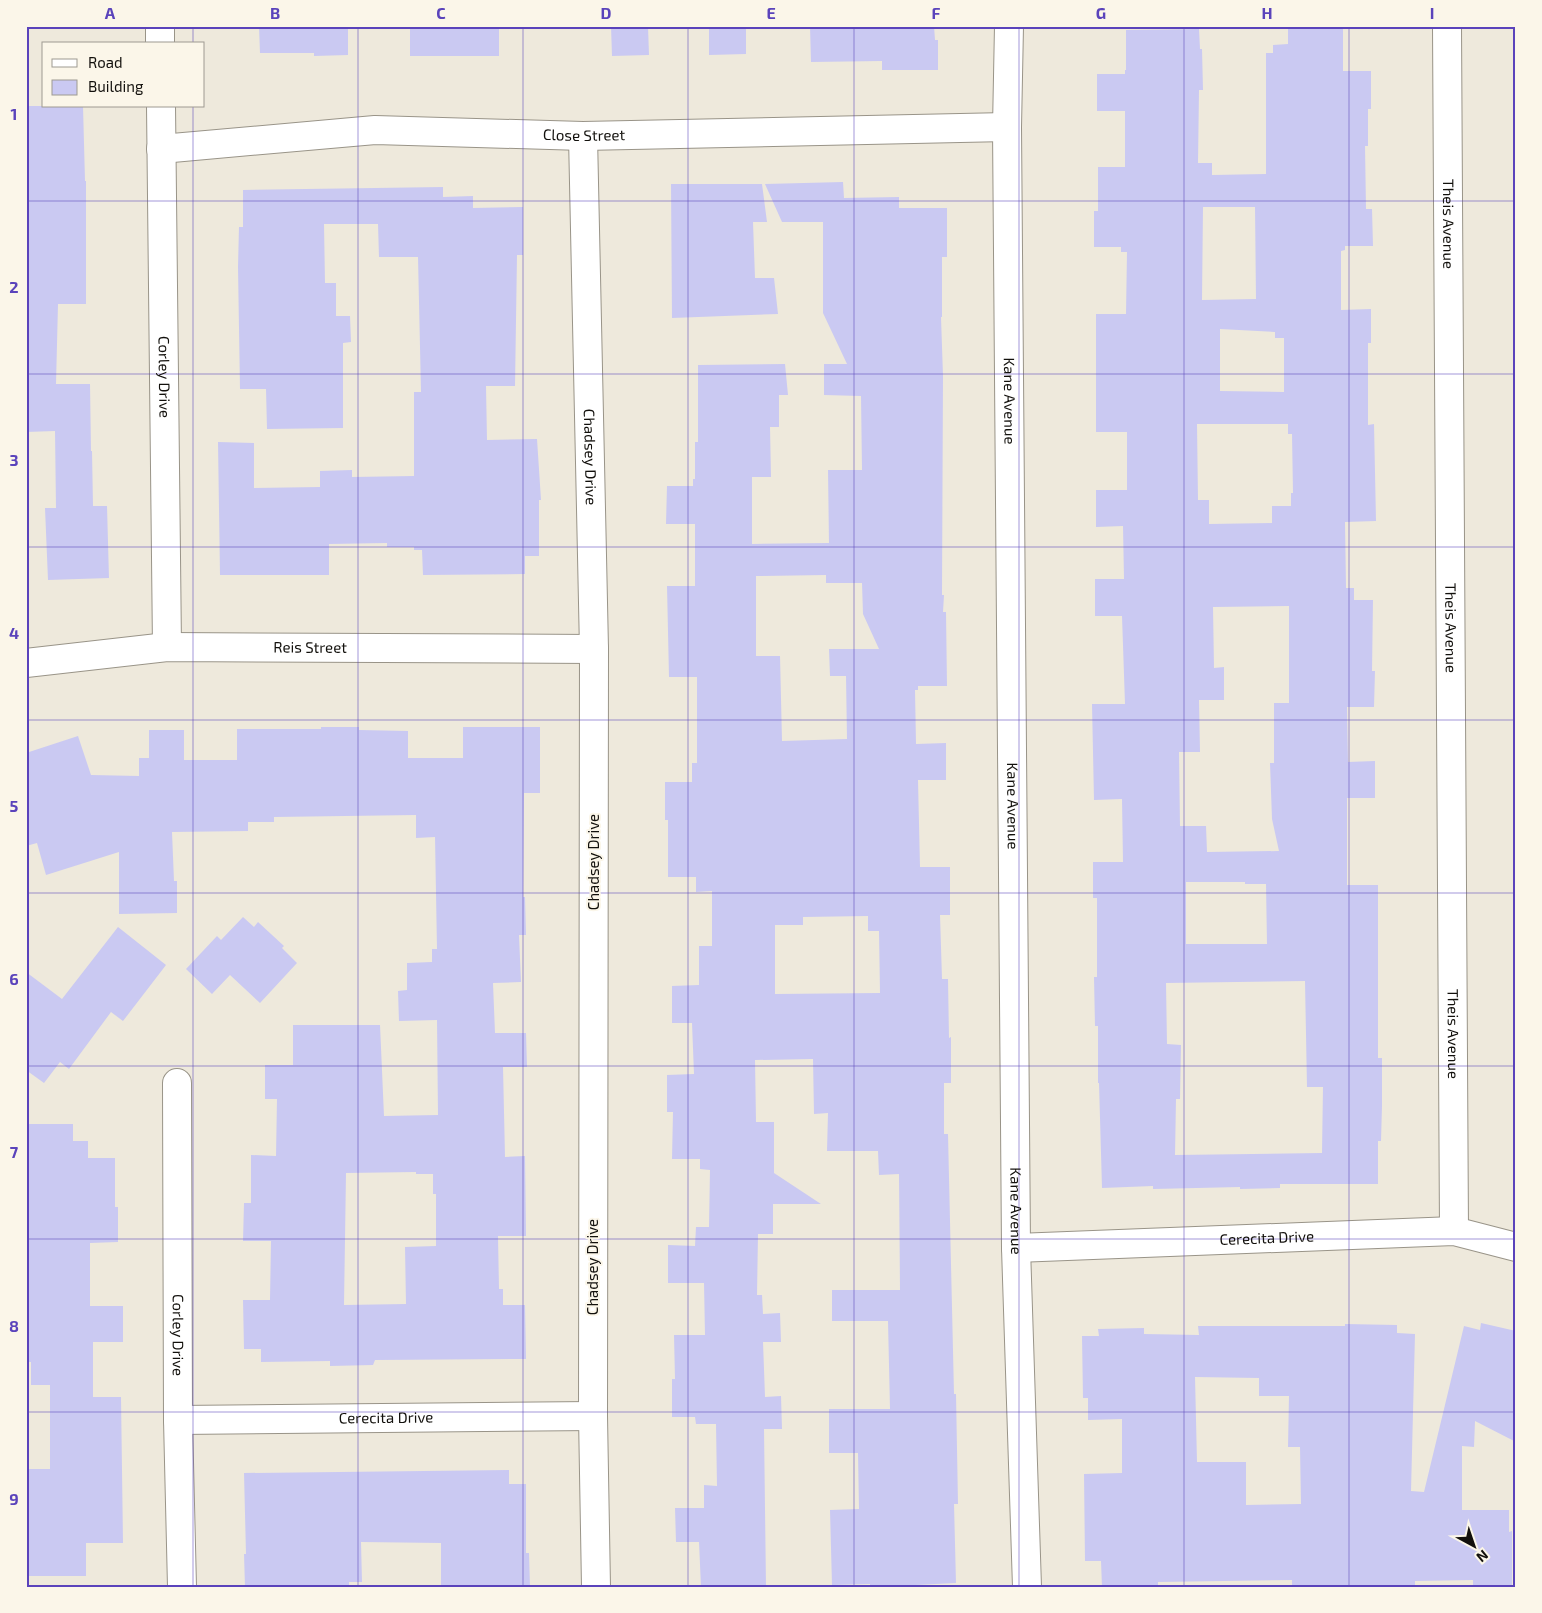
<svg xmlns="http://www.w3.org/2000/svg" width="1542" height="1613" font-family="'Exo 2',sans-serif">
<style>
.building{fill:#cac9f2;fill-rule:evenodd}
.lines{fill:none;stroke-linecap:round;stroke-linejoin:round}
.minor-casing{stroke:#999488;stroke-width:30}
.minor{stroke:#fff;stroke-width:28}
.grid{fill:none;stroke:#5a43bb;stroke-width:1;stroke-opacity:0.55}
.labels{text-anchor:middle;stroke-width:4;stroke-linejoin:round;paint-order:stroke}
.street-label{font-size:15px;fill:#12100c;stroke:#fbf6e9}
.neatline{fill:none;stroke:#5a43bb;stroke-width:2}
.grid-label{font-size:16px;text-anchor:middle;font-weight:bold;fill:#5a43bb}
</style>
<rect width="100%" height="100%" fill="#eee9dc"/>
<g class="building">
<polygon points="259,26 348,26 348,55 314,56 314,53 260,53"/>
<rect x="410" y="26" width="89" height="30"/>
<polygon points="611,26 648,26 649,55 612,56"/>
<polygon points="709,26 746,26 746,54 709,55"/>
<polygon points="810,26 934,26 935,40 938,40 938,70 882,70 882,61 811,62"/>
<path d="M1343,27v44h28v38h-3v37h-3l1,63h6l1,37h-28v4l-4,1v59l30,-1v34h-3v82l6,-1 2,97 -31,1 1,66h8v12h19l-1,71h3l-1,36h-27l1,55 27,-1v37h-28v87h31v173h4v48l-1,35h-3v43h-98v4l-40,1v-2l-87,2v-3l-51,2 -3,-105h-1v-57h-3l-1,-49h3v-79h-4v-36h30l-1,-63 -28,1 -2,-96h33l-3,-88h-27v-37h29l-1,-53 -27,1v-37h31v-58h-31v-118h30l1,-62h-6v-5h-27v-36h4v-44h27v-56h-28v-37h28v-4h1v-40l73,-1 1,20h2l1,41h-4l-1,73h14v12l54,-1v-121h7v-8l15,-1v-16zM1203,207h52l1,92 -54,1zM1220,329l55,3v6h9v54l-64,-1zM1197,424h91v10h4l1,59h-2v13h-19v17l-63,1v-24h-11zM1289,606v97h-15v60h-4l2,56 7,32 -72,1 -1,-26h-26l-1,-74h21l-1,-52h25v-33l-10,1 -1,-61zM1186,882h59v2h21l1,60h-81zM1305,981l2,106h16l-1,66 -147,2 1,-56h4l1,-54 -14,-1 -1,-61z"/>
<polygon points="26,106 83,106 85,181 86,181 86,304 58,304 56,384 90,384 91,451 92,451 93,506 107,506 109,578 48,580 45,508 56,508 55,431 26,432"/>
<path d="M843,182l1,16 55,-1v11h48v49h-5v60h-1l2,59 -1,219h2l-1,17h3l1,74h-29v4h-3l1,54 30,-1v37h-28l2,87h30v48h-10l2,64h6l1,59 2,-1v46h-7v51h4l6,260h2l2,110h-4l2,79 -40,2v2h-46v-3l-38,1 -2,-75 29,-1 -1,-56h-29v-44h61l-2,-88h-56v-31h68l-1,-116 -20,1 -1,-24h-51l1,-38 -14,1 -1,-55 -58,1 1,62h18v51l47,31h-48v30h-15l-1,61h5l1,19 17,-1 1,29h-18l2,55 16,-1 1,33h-18l2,158h-65l-2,-45h-23l-1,-34h29v-23l13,1 -1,-62h-20l-1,-7h-23v-38h3l-1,-44h31l-1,-52h-36v-38l27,1 1,-19h13l1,-57 -10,-1v-10h-28l1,-47h-6v-37l27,-1 -2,-51h-20v-37l27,-1v-39h13v-55l-16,1v-15h-28v-57h-3v-38h27v-19h5v-86h-28l-2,-91h28v-62h-29l1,-38h26v-7h2v-37h3v-77l87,-1 3,31h-9v32h-9l1,50h-19v67l77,-1 -1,-73h34l-1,-74 -37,-1v-31h23l-24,-51v-91h-41l-17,-38zM826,575v8h36l1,31 16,35h-50l1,27h16l1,63 -65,2 -2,-85h-24v-80zM868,916v15h11l1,62 -105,1v-69h28v-8z"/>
<polygon points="671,184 762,184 767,222 753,222 755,278 774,278 778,314 672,318"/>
<polygon points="443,187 443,197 473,196 473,208 523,207 523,255 517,255 515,386 486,386 487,440 537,439 541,500 539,500 539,556 525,556 525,574 423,575 422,550 414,550 414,547 387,547 387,543 329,544 329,575 220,575 218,442 254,443 254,488 320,487 320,471 352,470 352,477 414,476 414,392 421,392 418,257 379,257 378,224 324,224 325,283 336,283 336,316 350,316 351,342 343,343 343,428 267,429 266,389 240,389 238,267 239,227 243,227 243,190"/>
<path d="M321,727h38v3l49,1v27h55v-31h77v66h-16l-1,104h2l1,38h-7l2,47 -28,1 2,50h31l1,34h-24l2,90 20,-1 1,80h-28l1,53h4v16h22l1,54 -151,1 -2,5 -43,1v-5l-69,1v-13h-17l-1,-49h27l1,-59h-28l1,-38h7v-48l25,1 1,-57h-12v-34h28v-40h87l4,91 54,-1 -1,-95 -38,1 -1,-30 9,-1v-27l25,-1v-13h5l-2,-112 -19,1v-23l-142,2v5h-26v9l-76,1 2,49h3v32l-58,1v-62l-73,23 -9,-32 -11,3v-93l52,-17 13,39 48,1v-18h10v-28h35v30h53v-31h84zM416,1172v2h17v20h3v52l-31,1 1,57 -62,1 2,-132z"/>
<polygon points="243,917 254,927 258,922 284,946 282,948 297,963 260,1003 230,975 212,994 186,969 217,936 221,940"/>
<polygon points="118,927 166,965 123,1021 111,1012 69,1069 60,1062 44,1083 26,1070 26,972 62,999"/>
<polygon points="26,1124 73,1124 73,1141 88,1141 88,1158 115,1158 115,1207 118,1207 118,1242 90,1243 90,1306 123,1306 123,1342 93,1342 93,1397 121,1397 123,1543 86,1543 86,1576 26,1576 26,1469 50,1469 50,1385 31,1385 31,1362 26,1362"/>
<path d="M1481,1323l35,8v111l-41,-21 -1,26 -12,-1v64h47v22l3,-1v56h-39v-7l-58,1v6h-71v-2l-52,1v-6l-134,2v5h-56l-1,-26h-16l-1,-87 38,-1v-54l-34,1v-22h-5l-1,-62h17l-1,-7 46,-1v6l55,1 -1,-9h147v-2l52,1v8l18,1 -4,157 13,1 40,-166 16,4zM1195,1377l64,1v18h30l-1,51h12l1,57 -55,1v-43h-49z"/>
<polygon points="509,1470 509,1484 526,1484 526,1553 529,1553 530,1587 441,1587 441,1543 361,1542 362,1582 349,1582 349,1587 245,1587 244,1554 246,1554 244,1473"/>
</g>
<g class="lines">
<defs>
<g id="minor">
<polyline points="160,26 160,44"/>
<path id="s1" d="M1009,26l-2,101 9,1121 11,339"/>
<path id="s2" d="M1447,26l7,1205"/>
<path id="s3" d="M161,106l6,541"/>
<path id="s4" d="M583,136l11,513 -1,767 3,171"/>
<path id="s5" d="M161,149l214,-19 208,6 424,-9"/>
<path id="s6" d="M26,663l141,-16 427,2"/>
<path id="s7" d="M177,1083l1,337 4,167"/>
<path id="s8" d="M1016,1248l438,-17 62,16"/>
<path id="s9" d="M178,1420l415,-4"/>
</g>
</defs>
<use href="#minor" class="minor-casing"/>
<use href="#minor" class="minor"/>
</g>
<path class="grid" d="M193,26v18M358,26v1561M523,26v1561M688,26v1561M854,26v1561M1019,26v1561M1184,26v1561M1349,26v1561M193,106v1481M26,201h1490M26,374h1490M26,547h1490M26,720h1490M26,893h1490M26,1066h1490M26,1239h1490M26,1412h1490"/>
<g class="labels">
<g class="street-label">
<text dy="5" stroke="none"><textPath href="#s5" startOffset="424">Close Street</textPath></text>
<text dy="5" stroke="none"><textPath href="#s2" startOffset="198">Theis Avenue</textPath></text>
<text dy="5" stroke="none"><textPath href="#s3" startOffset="271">Corley Drive</textPath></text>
<text dy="5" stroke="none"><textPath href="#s1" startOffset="375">Kane Avenue</textPath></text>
<text dy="5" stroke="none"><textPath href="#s4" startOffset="321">Chadsey Drive</textPath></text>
<text dy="5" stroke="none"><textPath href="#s2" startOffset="602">Theis Avenue</textPath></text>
<text dy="5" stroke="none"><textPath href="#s6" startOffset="285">Reis Street</textPath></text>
<text dy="5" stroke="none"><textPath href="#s1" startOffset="780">Kane Avenue</textPath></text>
<text transform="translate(594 862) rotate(-90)" y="5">Chadsey Drive</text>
<text dy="5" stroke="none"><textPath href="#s2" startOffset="1008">Theis Avenue</textPath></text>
<text dy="5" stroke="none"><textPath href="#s1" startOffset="1185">Kane Avenue</textPath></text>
<text dy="5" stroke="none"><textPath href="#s8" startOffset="251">Cerecita Drive</textPath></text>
<text transform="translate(593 1267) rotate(-90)" y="5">Chadsey Drive</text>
<text dy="5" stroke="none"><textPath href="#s7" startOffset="252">Corley Drive</textPath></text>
<text dy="5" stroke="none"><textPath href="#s9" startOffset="208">Cerecita Drive</textPath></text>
</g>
</g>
<rect width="1542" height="1613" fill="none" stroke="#fbf6e9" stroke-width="55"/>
<rect x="42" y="42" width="162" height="65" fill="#fbf6e9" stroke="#9e9a91"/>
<rect x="52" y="59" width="25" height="8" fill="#ffffff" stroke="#9e9a91"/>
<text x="88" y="68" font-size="15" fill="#12100c">Road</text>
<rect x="52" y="80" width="25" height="15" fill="#cac9f2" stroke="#9e9a91"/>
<text x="88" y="92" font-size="15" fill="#12100c">Building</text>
<g transform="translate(1474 1546) rotate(140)" stroke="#fbf6e9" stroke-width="4" paint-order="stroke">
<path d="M0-4L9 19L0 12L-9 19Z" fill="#12100c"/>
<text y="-8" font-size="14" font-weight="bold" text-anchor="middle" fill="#12100c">N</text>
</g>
<rect x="28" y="28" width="1486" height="1558" class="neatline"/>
<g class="grid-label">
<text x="110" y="19">A</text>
<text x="275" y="19">B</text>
<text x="441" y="19">C</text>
<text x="606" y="19">D</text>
<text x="771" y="19">E</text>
<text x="936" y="19">F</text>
<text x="1101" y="19">G</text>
<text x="1267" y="19">H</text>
<text x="1432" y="19">I</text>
<text x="14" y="120">1</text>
<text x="14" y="293">2</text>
<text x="14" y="466">3</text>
<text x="14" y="639">4</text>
<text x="14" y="812">5</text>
<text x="14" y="985">6</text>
<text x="14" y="1158">7</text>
<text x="14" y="1332">8</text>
<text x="14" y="1505">9</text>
</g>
</svg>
